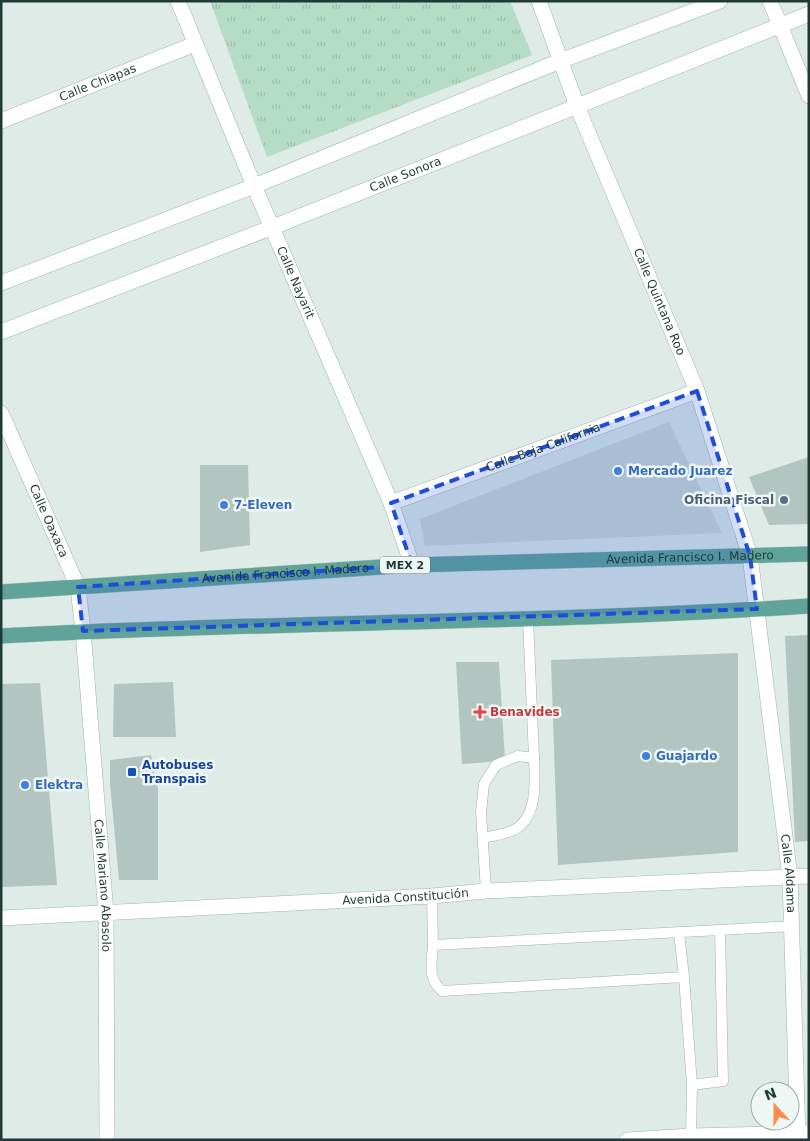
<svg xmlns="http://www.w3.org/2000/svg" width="810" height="1141" font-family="'DejaVu Sans',sans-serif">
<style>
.built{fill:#ccdad5}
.grass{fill:url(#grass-tufts)}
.building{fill:#b3c5c0}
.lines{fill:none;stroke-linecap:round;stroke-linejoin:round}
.lane-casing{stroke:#a1b3ae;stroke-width:11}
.street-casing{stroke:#a1b3ae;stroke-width:16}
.secondary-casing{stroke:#9cb7b0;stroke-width:16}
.primary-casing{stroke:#c0c8c7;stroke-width:16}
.lane{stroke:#fff;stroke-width:10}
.street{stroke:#fff;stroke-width:15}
.secondary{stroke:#fff;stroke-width:15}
.primary{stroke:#5fa399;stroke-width:15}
.marked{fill:#1d4ed8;fill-opacity:0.2;stroke:#1d4ed8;stroke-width:4;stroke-dasharray:10 6;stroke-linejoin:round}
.shop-dot{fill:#3f7fe0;stroke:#eef7f4;stroke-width:2}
.service-dot{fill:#5c6f8a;stroke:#eef7f4;stroke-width:2}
.health-dot{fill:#e0444e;stroke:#eef7f4;stroke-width:2}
.transit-dot{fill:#1a4fb4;stroke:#eef7f4;stroke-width:2}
.labels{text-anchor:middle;stroke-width:5;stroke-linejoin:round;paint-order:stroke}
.shield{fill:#eef7f4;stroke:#5c7370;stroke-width:1}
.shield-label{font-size:11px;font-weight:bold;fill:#1e3b37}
.street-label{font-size:12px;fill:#1e3b37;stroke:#eef7f4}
.shop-label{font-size:12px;font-weight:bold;fill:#366cbe;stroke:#eef7f4;text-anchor:start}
.service-label{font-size:12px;font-weight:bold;fill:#4e5e75;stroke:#eef7f4;text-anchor:end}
.health-label{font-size:12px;font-weight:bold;fill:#be3a42;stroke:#eef7f4;text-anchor:start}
.transit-label{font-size:12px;font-weight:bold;fill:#164399;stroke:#eef7f4;text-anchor:start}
</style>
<defs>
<pattern id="grass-tufts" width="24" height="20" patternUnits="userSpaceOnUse" patternTransform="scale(1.25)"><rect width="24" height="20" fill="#b5ddc5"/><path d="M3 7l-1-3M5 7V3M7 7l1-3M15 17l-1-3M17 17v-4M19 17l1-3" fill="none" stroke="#9bbfaa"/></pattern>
</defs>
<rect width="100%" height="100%" fill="#deebe6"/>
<polygon class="built" points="669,422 722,533 425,546 420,519"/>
<polygon class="grass" points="210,1 510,1 532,55 267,157"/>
<g class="building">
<polygon points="809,457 809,524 769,525 749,477"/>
<polygon points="200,465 248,465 250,545 200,552"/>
<polygon points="809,635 809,841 795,842 785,636"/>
<polygon points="738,653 738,852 558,865 551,660"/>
<polygon points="456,662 499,662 505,761 462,764"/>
<polygon points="173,682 176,737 113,737 114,684"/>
<polygon points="40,683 57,885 1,887 1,684"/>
<polygon points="151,755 158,789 158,880 119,880 110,784 110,760"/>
</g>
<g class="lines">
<defs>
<g id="lane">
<path d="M483,838c10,-2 22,-4 31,-8 24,-13 21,-48 20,-72"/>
<polyline points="486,891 481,812 484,784 496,765 518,756 534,758 528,619"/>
<polyline points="432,896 433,945"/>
<polyline points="720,930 793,926"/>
<polyline points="679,933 684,977"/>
<path d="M691,1136l1,-51 -8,-108 -242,14c-15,-13 -10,-28 -9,-46l287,-15 3,151 -31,4"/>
</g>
<g id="street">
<path id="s1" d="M178,1l76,185 137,317 21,62"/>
<path id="s2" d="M539,1l38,105 120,285 53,165 40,321 8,263"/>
<polyline points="770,1 809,96"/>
<path id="s3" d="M1,121l194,-77"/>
<path id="s4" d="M1,413l77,174 5,44 23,282 1,227"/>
<path id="s5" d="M391,503l306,-112"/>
<polyline points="627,1140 691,1136 809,1133"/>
</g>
<g id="secondary">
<polyline points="1,283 254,186 560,61 720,1"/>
<path id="s6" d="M1,332l272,-105 536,-213"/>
<path id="s7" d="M1,918l431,-22 54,-5 323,-15"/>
</g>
<g id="primary">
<path id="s8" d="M1,592l411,-27 397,-11"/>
<path d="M1,636c269,-15 539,-12 808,-30"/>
</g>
</defs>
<use href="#lane" class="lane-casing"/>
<use href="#street" class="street-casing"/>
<use href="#secondary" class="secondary-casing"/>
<use href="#primary" class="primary-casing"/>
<use href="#lane" class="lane"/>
<use href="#street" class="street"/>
<use href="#secondary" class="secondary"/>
<use href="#primary" class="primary"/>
</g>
<path class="marked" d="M697,391l53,165 7,53 -674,22 -5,-44 334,-22 -21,-62z"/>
<g class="shop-dot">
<circle cx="618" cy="471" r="5"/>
<circle cx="224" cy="505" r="5"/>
<circle cx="646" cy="756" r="5"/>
<circle cx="25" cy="785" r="5"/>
</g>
<circle class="service-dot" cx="784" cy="500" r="5"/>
<path class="health-dot" d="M477.5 704.5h5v5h5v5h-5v5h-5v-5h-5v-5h5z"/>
<rect class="transit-dot" x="127" y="767" width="10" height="10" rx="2.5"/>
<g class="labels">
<rect class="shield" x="380" y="556.5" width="50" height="17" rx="4"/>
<g class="shield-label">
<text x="405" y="569">MEX 2</text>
</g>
<g class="street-label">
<text dy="4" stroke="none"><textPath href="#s3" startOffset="104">Calle Chiapas</textPath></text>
<text dy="4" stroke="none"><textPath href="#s6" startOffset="434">Calle Sonora</textPath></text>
<text dy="4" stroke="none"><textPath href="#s1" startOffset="305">Calle Nayarit</textPath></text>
<text dy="4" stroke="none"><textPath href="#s2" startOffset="324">Calle Quintana Roo</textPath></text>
<text dy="4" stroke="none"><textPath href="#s5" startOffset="162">Calle Baja California</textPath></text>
<text dy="4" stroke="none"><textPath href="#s4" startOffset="118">Calle Oaxaca</textPath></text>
<text dy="4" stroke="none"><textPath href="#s8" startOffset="690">Avenida Francisco I. Madero</textPath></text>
<text dy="4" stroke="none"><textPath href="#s8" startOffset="285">Avenida Francisco I. Madero</textPath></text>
<text dy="4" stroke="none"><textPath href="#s2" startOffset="914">Calle Aldama</textPath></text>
<text dy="4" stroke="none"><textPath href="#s4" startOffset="490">Calle Mariano Abasolo</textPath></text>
<text dy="4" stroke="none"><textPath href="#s7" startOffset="405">Avenida Constitución</textPath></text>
</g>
<g class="shop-label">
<text x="628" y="475">Mercado Juarez</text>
<text x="234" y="509">7-Eleven</text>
<text x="656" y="760">Guajardo</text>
<text x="35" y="789">Elektra</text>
</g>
<g class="service-label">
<text x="774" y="504">Oficina Fiscal</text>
</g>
<g class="health-label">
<text x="490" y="716">Benavides</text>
</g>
<g class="transit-label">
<text x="142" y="769">Autobuses<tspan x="142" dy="14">Transpais</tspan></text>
</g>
</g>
<rect width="810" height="1141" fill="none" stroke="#1e3b37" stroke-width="5"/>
<g transform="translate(775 1106) rotate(339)"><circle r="24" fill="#eef7f4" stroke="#9baca8"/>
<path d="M0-4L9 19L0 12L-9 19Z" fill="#fa8c4c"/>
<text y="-8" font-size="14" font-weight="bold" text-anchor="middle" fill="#1e3b37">N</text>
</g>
</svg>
